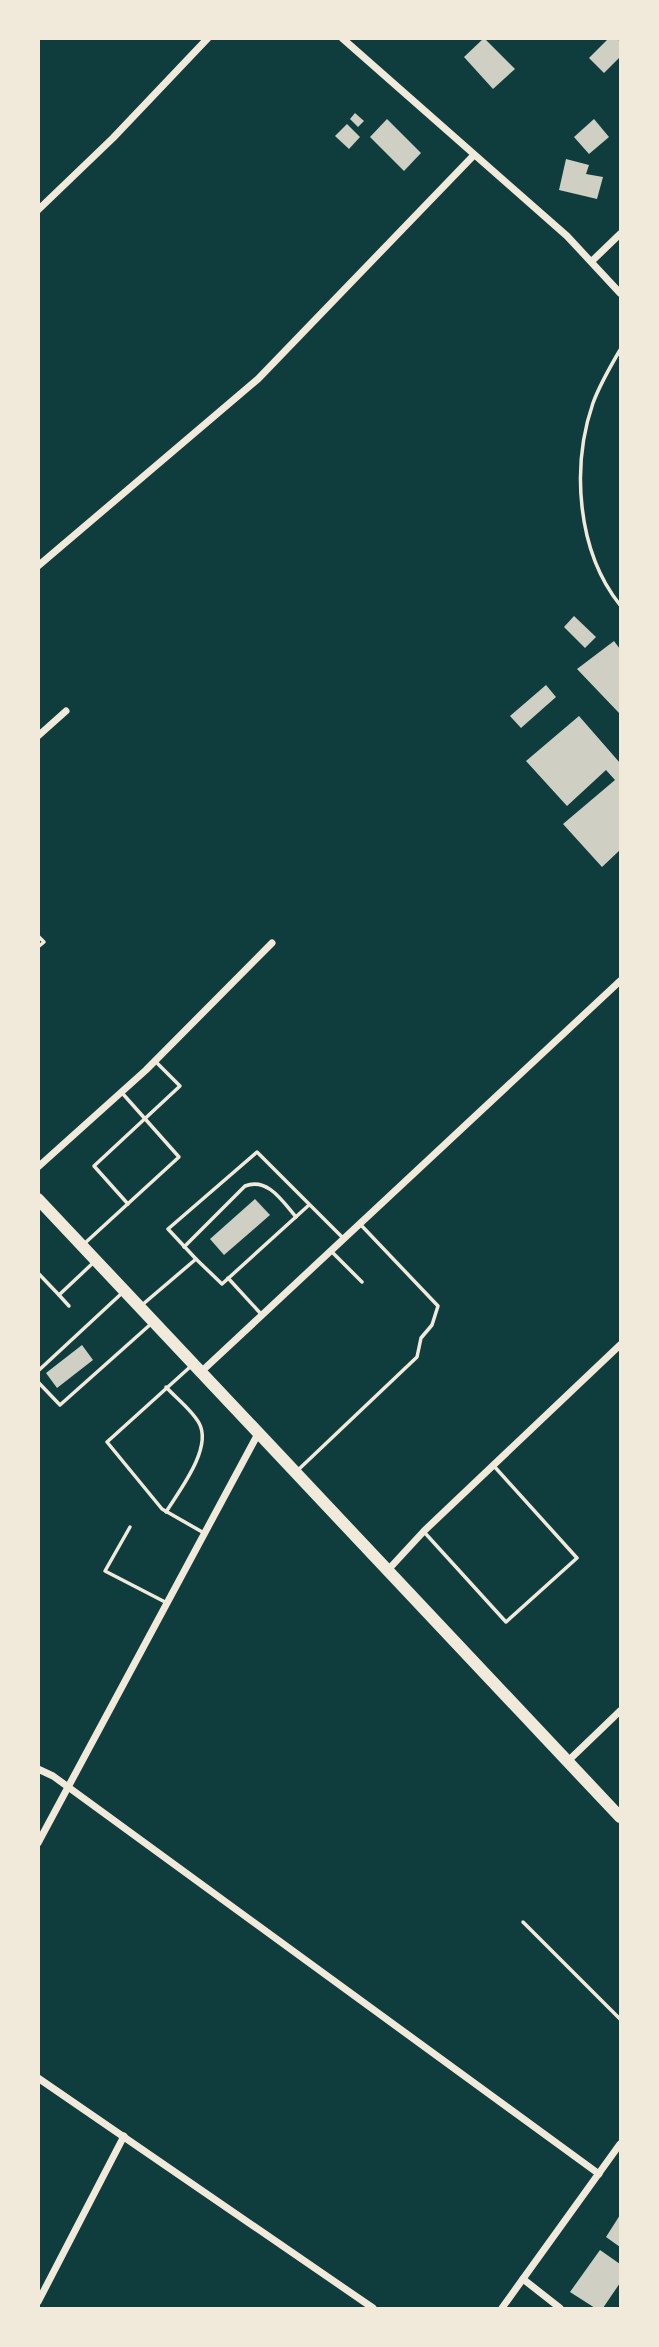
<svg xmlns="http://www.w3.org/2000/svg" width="659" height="2347" font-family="Arial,sans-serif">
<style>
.building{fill:#cfcfc3}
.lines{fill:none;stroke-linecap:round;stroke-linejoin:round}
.service{stroke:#f1e9da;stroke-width:3.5}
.minor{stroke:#f1e9da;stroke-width:7}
.primary{stroke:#f1e9da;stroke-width:12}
</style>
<rect width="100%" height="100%" fill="#0f3d3e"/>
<g class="building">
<polygon points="484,38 515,69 493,89 464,57"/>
<polygon points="609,38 617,38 620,42 620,57 604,73 589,58"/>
<polygon points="355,113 364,121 358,127 350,119"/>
<polygon points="387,119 421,153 404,171 370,137"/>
<polygon points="594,119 609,137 589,154 574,137"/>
<polygon points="347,124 360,137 349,149 335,136"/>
<polygon points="566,159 589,165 586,174 603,177 597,199 559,190"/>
<polygon points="574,616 596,637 585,648 564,627"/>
<polygon points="614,641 620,649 620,714 577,669"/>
<polygon points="546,685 556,697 521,728 510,716"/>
<polygon points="579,716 620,763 620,850 602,867 563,824 615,780 606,770 567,806 526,761"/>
<polygon points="255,1199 270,1215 224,1255 210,1239"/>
<polygon points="82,1345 93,1360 57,1388 46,1373"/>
<polygon points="620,2215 620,2247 606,2237"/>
<polygon points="600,2250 620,2264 620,2283 603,2308 595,2308 570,2292"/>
</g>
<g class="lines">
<g class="service">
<path d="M620,350c-10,17 -20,34 -27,53 -22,64 -16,148 27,202"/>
<polyline points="38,936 44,942 38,947"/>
<polyline points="128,1204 94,1166 180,1086 155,1061"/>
<polyline points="85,1243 179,1157 123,1094"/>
<path d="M184,1247l61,-61c23,-9 38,16 51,31"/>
<polyline points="331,1251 362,1282"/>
<polyline points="196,1259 222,1284 309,1205"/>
<polyline points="38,1273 59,1295 94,1262"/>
<polyline points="228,1278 262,1315"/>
<polyline points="59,1295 69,1306"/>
<polyline points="142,1305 196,1259 168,1229 257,1152 344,1239"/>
<polyline points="190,1367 107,1442 162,1509 204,1533"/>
<polyline points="38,1371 121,1294"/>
<polyline points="38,1382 60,1405 152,1323"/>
<path d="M166,1387c10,11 26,23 33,36 14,25 -20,68 -33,89"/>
<polyline points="298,1470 417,1357 421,1338 432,1325 438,1306 360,1224"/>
<polyline points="130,1527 105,1571 167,1603"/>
<polyline points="425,1533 506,1622 577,1558 493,1465"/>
<polyline points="523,1922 620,2019"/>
</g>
<g class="minor">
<polyline points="342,38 567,236 620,293"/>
<polyline points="38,210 113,138 208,38"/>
<polyline points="592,261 620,234"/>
<polyline points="38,566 258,379 474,155"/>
<polyline points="38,736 66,711"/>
<polyline points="38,1167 146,1070 272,943"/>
<polyline points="202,1371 620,981"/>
<polyline points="388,1570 424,1531 620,1345"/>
<polyline points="568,1761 620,1711"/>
<polyline points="38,1769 53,1776 599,2174"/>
<polyline points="38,1843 259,1432"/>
<polyline points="38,2078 373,2308"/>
<polyline points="523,2279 560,2308"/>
<polyline points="38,2302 124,2136"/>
<polyline points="502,2308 620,2144"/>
</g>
<polyline class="primary" points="38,1199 620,1817"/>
</g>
<rect width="659" height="2347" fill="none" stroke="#f1e9da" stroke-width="80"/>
</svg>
